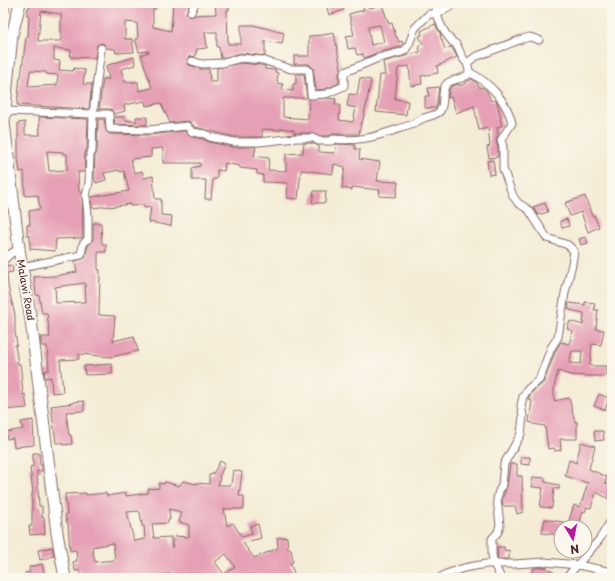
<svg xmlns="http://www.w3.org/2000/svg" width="615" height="581" font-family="'Playpen Sans',sans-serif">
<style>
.building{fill:#e6a0b5;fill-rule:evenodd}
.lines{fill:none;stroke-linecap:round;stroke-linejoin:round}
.street-casing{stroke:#866767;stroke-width:9}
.primary-casing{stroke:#866767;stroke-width:13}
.street{stroke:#fff;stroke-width:7}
.primary{stroke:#fff;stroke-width:11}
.labels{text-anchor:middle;stroke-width:4;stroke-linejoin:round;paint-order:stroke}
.street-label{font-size:10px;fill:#4a1f2b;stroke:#fbf7ec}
</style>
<rect width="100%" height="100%" fill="#fbf7ec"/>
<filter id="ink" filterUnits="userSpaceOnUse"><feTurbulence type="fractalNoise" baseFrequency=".025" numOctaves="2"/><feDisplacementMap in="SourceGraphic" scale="8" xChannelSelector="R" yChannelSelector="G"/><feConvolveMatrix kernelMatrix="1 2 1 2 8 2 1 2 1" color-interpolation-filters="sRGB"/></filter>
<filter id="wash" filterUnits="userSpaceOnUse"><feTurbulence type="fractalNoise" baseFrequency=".012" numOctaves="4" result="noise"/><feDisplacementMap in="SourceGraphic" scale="16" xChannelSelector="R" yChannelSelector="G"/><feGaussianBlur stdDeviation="0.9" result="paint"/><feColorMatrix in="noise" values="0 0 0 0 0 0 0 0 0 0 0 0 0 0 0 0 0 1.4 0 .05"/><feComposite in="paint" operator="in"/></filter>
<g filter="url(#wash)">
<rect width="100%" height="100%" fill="#f4ecd6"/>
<g id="blocks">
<g class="building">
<rect x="3" y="3" width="6" height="8"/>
<path d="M30,3h82v2l15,2v-3l12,2v-3h17v6h-3v18l18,4 2,-28h17l-4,10 1,2 4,2 4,-2 21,-1 -1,-11h13l1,7h-2l1,34h13v-19h12l31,8 -2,11 -17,-3v15l-24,-3 -20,5 -2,-11h-2v-15h-12l2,16 -10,1 -2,8 -5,-1 -3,3 2,6 12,4h8l1,13h7v-14l24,-5 20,2 4,1v3l11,1 -1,2 3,1 -1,10 6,1 -1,6 11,1v-7h3v-10h8l3,24h-24v19l12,1 13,1 1,-20 20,-1 7,1 -1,6h5l-1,15 14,2 3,-14 -9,-2 2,-12 8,1 3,-17 11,2 -6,31 -3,12h-1l-2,11h-26l-4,2h-9l-6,-3h-20v-3l-13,-2v2l-19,-1v8h-27l-40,-10 -6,-6 -19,2 -9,-20 -15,3 -1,-5 -21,4 1,6 -11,3 -3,-5h-12l4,-30h6l-3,-13 2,-1 26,-8 1,8 -14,4 4,13h13l1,9 13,-3 -11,-33 8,-3v-1l-10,1 -4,-13h3l-1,-16 -12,-1v17h7l2,13 -18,1 -1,-4 -9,-1 -2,-4 -3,-1 -4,2 -2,13 -25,-1 1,-7 -17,-2v12l6,1 -1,9 14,1 1,-3 11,2 -2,14h9l-3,25 -72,-4 3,-28h1l5,-40h2l1,-22h-2l1,-7h1zM41,11l20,3v27h-23zM30,71l16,1v2l12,1 -1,10 -29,2z"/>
<polygon points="326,3 341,3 344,10 329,15"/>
<path d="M382,5l7,19 3,-1 4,14h1l2,5 3,-1 1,3 -3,3 -23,6 -13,5 -1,-4 -6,1 -2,-7 -7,1 -2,-13 8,-1 -5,-21 15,-4 -1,-3 5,-1 1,2zM380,25l4,17 -13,3 -3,-18z"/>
<polygon points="435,24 441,35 440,35 445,49 451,47 452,48 457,57 437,66 438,73 421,76 422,84 411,86 409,66 398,68 395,99 408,101 406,115 376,112 380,75 385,75 383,62 420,52 419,45 423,44 419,36 422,35 421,31"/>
<polygon points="334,33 341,69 339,73 339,83 325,89 316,90 313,68 309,64 294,64 294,56 309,56 309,36 323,35"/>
<polygon points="472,79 477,83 480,88 482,87 487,91 491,101 495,100 497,102 501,117 500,118 502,126 497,127 498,135 496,140 498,148 498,157 489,158 487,147 490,146 488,128 479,130 474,106 456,113 452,99 451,97 448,98 449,90 452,86 459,84 460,86"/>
<polygon points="439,87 436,108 425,108 425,96 429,96 428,88"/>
<path d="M39,117l49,2 -1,30 -2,4 -1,19h-6l1,20h3l1,45 -1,1 -26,1 -1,12 -25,-2v-13h-3v-11h3l-1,-14 11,-2 -2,-14 -13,1 -1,-25 -4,1 -2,-13v-36l7,-1v13h15zM47,151l16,1v2h4v16l-18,1z"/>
<polygon points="114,117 125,117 126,120 136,122 136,117 147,117 147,125 115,124"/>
<polygon points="98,119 104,119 106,131 110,134 148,135 185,131 191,137 203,139 209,142 233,147 256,147 254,156 269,158 268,170 286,171 286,154 303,153 304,143 312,143 319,146 319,152 335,153 336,144 355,145 355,149 360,149 359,159 380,162 377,181 398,182 396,197 379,196 380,190 352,187 352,190 342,188 345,167 334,164 333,174 301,170 298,199 287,198 288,183 263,182 263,175 257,174 257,170 240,168 240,166 225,163 224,171 217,170 217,179 213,179 211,199 205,199 206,180 192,180 192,168 200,166 200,163 163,163 163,148 151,149 151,157 131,159 134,173 142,171 144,178 153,176 155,199 161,199 161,215 172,216 171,226 149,222 151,207 144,208 144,205 130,206 130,204 109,207 109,206 92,208 91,197 129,191 124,171 120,172 119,170 104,173 106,180 96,183 94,177 95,156 97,152"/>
<polygon points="493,160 495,174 489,175 487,161"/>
<polygon points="314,191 326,191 325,203 312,203"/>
<polygon points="585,196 592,216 594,215 599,227 588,232 581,212 570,216 565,203"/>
<polygon points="545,203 548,212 538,215 533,207"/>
<polygon points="567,219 569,226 562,228 560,221"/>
<path d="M93,223h8l1,21h4v8h-7l-1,1v17h2l-1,45 16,1 -2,25 21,-5 4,15 -27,6 -32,-3v5l-19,1 3,32 -11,1 -1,-16 -6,1 -1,-7 5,-1 -2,-24h-6v-9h9l-3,-24h-5l-3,-18h-3l-2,-18 21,-1 22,-4 -2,-11 10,-3 3,-12 5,-6zM85,283l1,19 -30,1 -1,-16z"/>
<polygon points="585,237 588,243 581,245 579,239"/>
<polygon points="12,265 13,272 7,273 8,286 15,315 15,331 17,345 15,345 18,364 20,364 21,371 23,395 25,394 27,408 3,410 3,349 4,348 3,340 3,266"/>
<path d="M585,302l10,1 -1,7h4l-2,19 8,1 -3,15 -9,-1 -2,22h17l-1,10h-16l-20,-1 -12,-4 -4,16v14l15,-3 6,24h2v17h-17l1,11 -6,1 -1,-3 -6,1 -3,-23 -12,-2v-1l-4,-1 3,-21 -3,-1v-3l3,-5 12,-10 12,-32 5,-8 8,2 4,-13 -6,-2 3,-8 13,4 1,-12 -14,-3v-1h-2l1,-6 16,2zM572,351h10l-1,13 -12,-1z"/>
<polygon points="112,364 112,374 85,375 84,366"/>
<polygon points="599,394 609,398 605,410 594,406"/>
<polygon points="84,401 84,411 66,412 69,435 71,435 72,444 63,445 62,443 56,443 51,406 73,403 73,402"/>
<polygon points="33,420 34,445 14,447 13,438 7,439 6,432 23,429 21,422"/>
<polygon points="594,431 603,431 604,440 595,441"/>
<polygon points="581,442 595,446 589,469 607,477 605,483 612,486 612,498 610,497 609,499 596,492 591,508 587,507 585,512 583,511 580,522 578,521 576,527 561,527 561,535 542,533 545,519 568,523 574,505 580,507 588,483 565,476 569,460 576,463"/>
<polygon points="33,453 39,453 40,465 42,465 42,471 37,471 39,506 42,506 42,518 44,517 45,534 30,535 29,526 32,526 32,493 33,493 30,467 33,466"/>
<polygon points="521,457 530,457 530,465 521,464"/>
<path d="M220,461l5,3 -6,13 1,1 -2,7h13l2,-15 9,2 -3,24h5v13h-20l3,17 6,-3 9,14 10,-3 -2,-8 8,-2 3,14 -18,5 11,15 24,-10 -1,-10 10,-1 1,12h3l2,13 -3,1 6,15h-42l-2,-4 -7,4h-26l16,-11 -9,-13 -11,8 8,11 -7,5h-46l-1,-4 -13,2v2h-74l-2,-8 -5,1 -2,-9 4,-1 -1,-11 -6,1 -2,-28h-1l-2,-9h2l-2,-20 21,-1v2l20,-2 1,3 19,-3v3l22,-3v-4l11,-1v-5l5,1 1,-2 14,4 4,-5 13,3v-1l13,1v-9l4,-1zM169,509l13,3 -3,10 10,3v12l-14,-1 -3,12 -1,-11 -17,1 -2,-14 16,-1v-4l2,1zM138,511l2,1 2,14h2l1,13 -11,2 -7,-29zM113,543l2,17 -20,2 -3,-15z"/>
<polygon points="510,464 517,464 517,476 522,476 523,512 517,514 515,506 503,506 502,499 507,486"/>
<polygon points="533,477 545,478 545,482 559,485 559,489 554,488 552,508 540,507 543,488 532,487"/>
<polygon points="52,547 54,556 40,560 38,550"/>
<polygon points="497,547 504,547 505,551 509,550 509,559 498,559"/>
<polygon points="42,564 45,578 26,578 25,573 30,572 29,567"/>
<polygon points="545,567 555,573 552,578 529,578 534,568"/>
</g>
</g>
</g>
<g filter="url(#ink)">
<use href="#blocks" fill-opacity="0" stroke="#866767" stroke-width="1"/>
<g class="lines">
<defs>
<g id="street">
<path d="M436,3c-1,12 7,29 15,37 1,2 3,3 5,4 4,6 5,14 11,19"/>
<polyline points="191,12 195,3"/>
<polyline points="192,61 202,64 222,63 241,58 262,60 291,69 307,69 309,71 311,95 326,94 344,86 344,73 345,72 378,58 402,52 406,49 409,44 415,28 429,14 437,14 456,3"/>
<path d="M469,72c20,10 38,29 43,51l-11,17 2,7v22l10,27 5,7 11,7 18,28 21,7 6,6 -2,13 -7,29 -7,44 -7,11 -12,32 -11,9 -5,8 -2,8 2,11 -2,18 -17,30 -2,21 -3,6 -2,8 3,26 -2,7 -6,7v16l2,9 7,14"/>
<polyline points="5,111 93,114 101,48"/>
<polyline points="3,261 10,254 19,249"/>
<path d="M22,267l59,-12 2,-11 5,-5v-24l-2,-19 3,-13 1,-30 2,-1 1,-38h16l1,15 38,1 39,-4 5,6 13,2 5,3 24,5h25l37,-4h18l4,3h14l1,-2c25,3 42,-2 65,-10 5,-2 11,-3 15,-5 4,-2 7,-5 11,-6 5,-2 13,-3 16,-7 6,-9 -1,-23 9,-29 6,-3 14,-3 20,-8v-4l-2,-7 8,-6 47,-18 8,-2 9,3"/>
<polyline points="440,578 446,574 464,568 486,564 514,564 545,562 578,565 612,572"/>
<polyline points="566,578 599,540 612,519"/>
</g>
<polyline id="primary" points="20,3 12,35 7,85 4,123 19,249 31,320 57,533 65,578"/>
</defs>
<use href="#street" class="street-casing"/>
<use href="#primary" class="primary-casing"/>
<use href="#street" class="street"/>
<use href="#primary" class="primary"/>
</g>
</g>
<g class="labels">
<g class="street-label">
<text transform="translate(26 290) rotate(80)" y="4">Malawi Road</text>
</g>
</g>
<rect width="615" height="581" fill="none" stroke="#fbf7ec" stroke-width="16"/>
<g transform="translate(573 539) rotate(170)"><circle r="19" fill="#fbf7ec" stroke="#b4a19f"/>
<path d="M0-3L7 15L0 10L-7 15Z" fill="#b5179e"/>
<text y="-6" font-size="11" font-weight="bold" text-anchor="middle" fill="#4a1f2b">N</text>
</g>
</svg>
